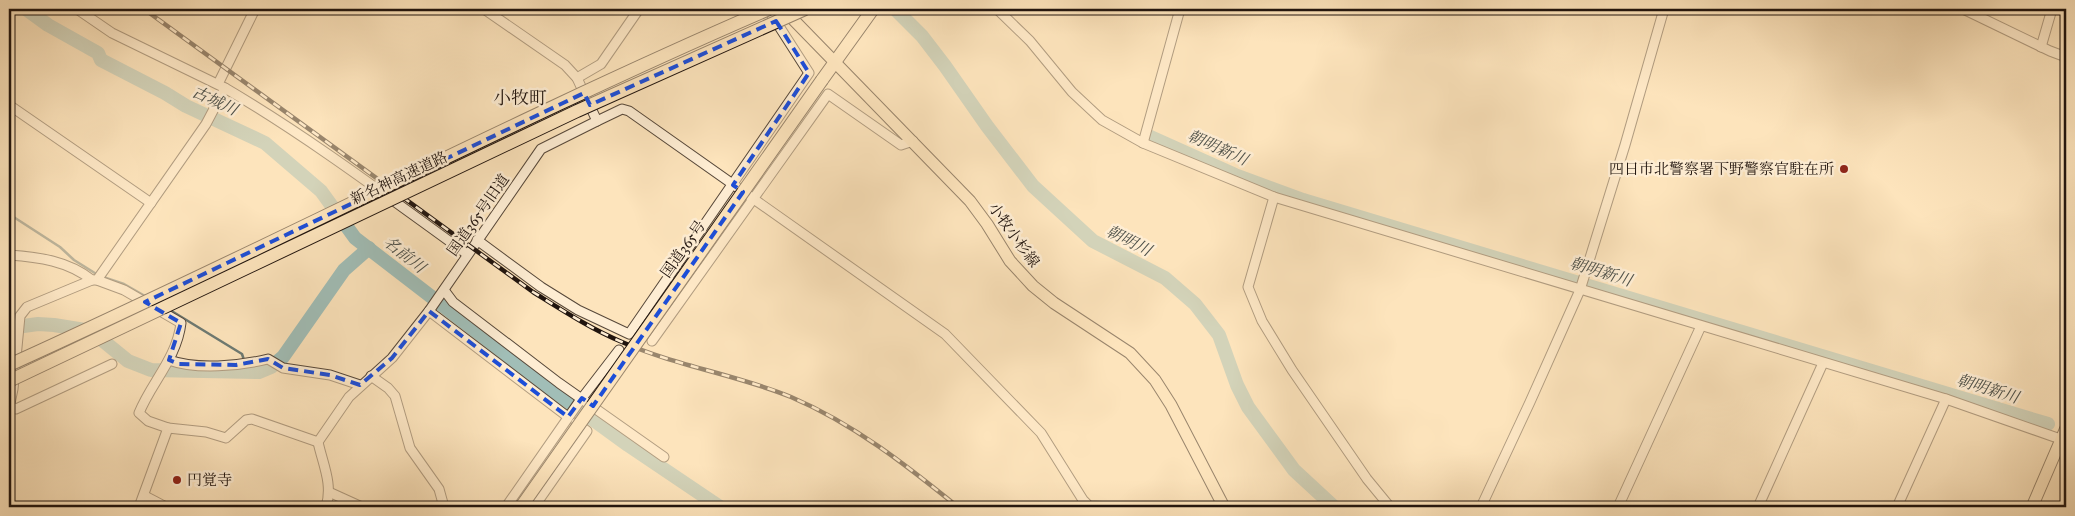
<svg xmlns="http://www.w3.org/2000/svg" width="2075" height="516" font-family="'IM FELL Great Primer','Noto Serif JP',serif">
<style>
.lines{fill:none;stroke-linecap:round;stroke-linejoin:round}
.stream{stroke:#6d7a73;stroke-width:2.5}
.river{stroke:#a1beb7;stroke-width:14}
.minor-casing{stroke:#57483a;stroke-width:11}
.major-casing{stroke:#20140e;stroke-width:13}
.highway-casing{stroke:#20140e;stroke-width:14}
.minor{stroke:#feedd3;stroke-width:9}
.major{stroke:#fde4bc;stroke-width:11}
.highway{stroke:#fde4bc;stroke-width:12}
.rail-casing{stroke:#20140e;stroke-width:4.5}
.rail{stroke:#feedd3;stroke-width:2.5;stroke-dasharray:8;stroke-linecap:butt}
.highway-bridge-casing{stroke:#20140e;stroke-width:14;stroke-linecap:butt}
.highway-bridge{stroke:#fde4bc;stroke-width:12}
.marked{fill:none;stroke:#1d4ed8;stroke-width:4;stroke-dasharray:10 6;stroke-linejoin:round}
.poi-dot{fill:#8f2418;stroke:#feedd3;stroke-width:2}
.labels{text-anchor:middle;stroke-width:5;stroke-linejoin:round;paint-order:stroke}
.poi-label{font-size:15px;fill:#20140e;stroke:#feedd3;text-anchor:end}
.street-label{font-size:15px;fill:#20140e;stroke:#feedd3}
.water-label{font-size:16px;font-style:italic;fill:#4d5049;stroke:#feedd3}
.quarter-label{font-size:18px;fill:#20140e;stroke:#feedd3}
</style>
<rect width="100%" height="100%" fill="#fde4bc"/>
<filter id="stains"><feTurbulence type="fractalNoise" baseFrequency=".004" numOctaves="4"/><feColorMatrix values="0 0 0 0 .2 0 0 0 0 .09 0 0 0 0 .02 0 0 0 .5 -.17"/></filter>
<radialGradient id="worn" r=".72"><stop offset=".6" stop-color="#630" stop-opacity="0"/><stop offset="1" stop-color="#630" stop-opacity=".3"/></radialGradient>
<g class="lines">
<g class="stream">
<polyline points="9,199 11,201 9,209"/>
<polyline points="9,214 60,247 74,260 98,275"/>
<polyline points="103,277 124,284 145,296"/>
<polyline points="170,310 242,354 244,360"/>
<polyline points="243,373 244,368"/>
</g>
<g class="river">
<polyline points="26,9 48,25 98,53 101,60 165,93 186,106 265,143 321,191 355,238 551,389 628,445 720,507"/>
<polyline points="895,9 922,36 945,66 987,126 1033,186 1093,241 1165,278 1195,304 1219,335 1237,385 1248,407 1294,470 1334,507"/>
<polyline points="1148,136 1235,175 1303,200 2048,424"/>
<polyline points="9,328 38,324 54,325 91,331 128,361 151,370 259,372 271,367 283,357 344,270 369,248"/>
</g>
<defs>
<g id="minor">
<polyline points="77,9 112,33 225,88 206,124 97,280"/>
<polyline points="997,9 1030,41 1072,92 1102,120 1143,143 1274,197 1946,399 2066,441"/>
<polyline points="1963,9 2050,51 2066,57"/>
<polyline points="2041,47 2052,9"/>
<polyline points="577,78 601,64 639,9"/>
<polyline points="218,84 255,9"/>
<path d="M225,88c85,50 163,109 242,166"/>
<polyline points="9,105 151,203"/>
<polyline points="597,121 622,109 629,111 945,334 1041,433 1083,500 1089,506 1116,507"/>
<polyline points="1143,143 1180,9"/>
<polyline points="1274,197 1248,287 1262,321 1292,370 1367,479 1390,507"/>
<polyline points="477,240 541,287 578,310 629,334 809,73 768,9"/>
<path d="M9,255c30,2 59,6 83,25"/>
<polyline points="444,290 453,302 559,383 664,457"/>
<polyline points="429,311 568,417"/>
<polyline points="652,341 828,94 901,145 913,141"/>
<path d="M169,360c27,10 71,6 99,-1l15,9 47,7 30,10"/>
<polyline points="371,376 388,388 395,396 410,448 439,489 444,507"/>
<polyline points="9,406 16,409 112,364"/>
<path d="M9,408l4,-19 7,-73 7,-9 65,-27h5l27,10 57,33c-4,35 -30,60 -42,90l9,8 20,7 -29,79"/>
<polyline points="168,428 206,432 226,438 246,420 252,419 318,442"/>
<polyline points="329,492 362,507"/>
<polyline points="145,496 166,507"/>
<path d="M326,507c7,-23 -3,-42 -8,-65l31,-45 43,-39 37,-47 112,-162 56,-28 -20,-43 -12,-13 -81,-56"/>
<polyline points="506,507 579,402 619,350"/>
<polyline points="534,507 587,431 576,423"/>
<polyline points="1481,507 1530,402 1580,290 1625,145 1664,9"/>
<polyline points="1618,507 1701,326"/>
<polyline points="1758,507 1823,363"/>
<polyline points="1897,507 1946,399"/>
</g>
<g id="major">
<polyline points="783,9 970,201 987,224 1010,261 1033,286 1054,303 1130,353 1155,380 1171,405 1224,507"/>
<polyline points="2032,507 2066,428"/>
</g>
<polyline id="highway" points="822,80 873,9"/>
</defs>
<use href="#minor" class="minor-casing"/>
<use href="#major" class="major-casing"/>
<use href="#highway" class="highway-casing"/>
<use href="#minor" class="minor"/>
<use href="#major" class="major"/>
<use href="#highway" class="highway"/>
<defs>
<path id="rail" d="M144,9l389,283c29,18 58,37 89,50 54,24 116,33 169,55 63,27 115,68 167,110"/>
</defs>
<use href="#rail" class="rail-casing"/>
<use href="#rail" class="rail"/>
<defs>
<g id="highway-bridge">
<path d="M9,365c255,-115 503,-245 760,-356"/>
<polyline points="9,381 577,111 805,9"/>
<polyline points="521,507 822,80"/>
</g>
</defs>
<use href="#highway-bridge" class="highway-bridge-casing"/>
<use href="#highway-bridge" class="highway-bridge"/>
</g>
<path d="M0 0H2075V516H0ZM776,21l33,52 -76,112 10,7 -150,214 -11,-8 -14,19 -139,-106 -37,47 -32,27 -30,-10 -47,-7 -15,-9 -32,6 -57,-1 -10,-4 12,-37 -36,-21 439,-209 6,12z" fill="#fde4bc" fill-opacity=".55" fill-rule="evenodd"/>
<path class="marked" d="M776,21l33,52 -76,112 10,7 -150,214 -11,-8 -14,19 -139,-106 -37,47 -32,27 -30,-10 -47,-7 -15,-9 -32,6 -57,-1 -10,-4 12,-37 -36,-21 439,-209 6,12z"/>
<g class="poi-dot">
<circle cx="1844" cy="169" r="5"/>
<circle cx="177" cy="480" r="5"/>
</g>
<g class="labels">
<g class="poi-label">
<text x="1834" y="174">四日市北警察署下野警察官駐在所</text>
<text x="187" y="485" text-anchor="start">円覚寺</text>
</g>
<g class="street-label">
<text transform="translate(399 178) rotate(-25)" y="5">新名神高速道路</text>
<text transform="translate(478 215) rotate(-55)" y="5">国道365号旧道</text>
<text transform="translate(1014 235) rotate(54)" y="5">小牧小杉線</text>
<text transform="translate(683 249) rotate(-55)" y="5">国道365号</text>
</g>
<g class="water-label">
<text transform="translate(215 100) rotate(25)" y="6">古城川</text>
<text transform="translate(1218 147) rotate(24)" y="6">朝明新川</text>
<text transform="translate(1129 240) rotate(27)" y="6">朝明川</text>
<text transform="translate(405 254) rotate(38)" y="6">名前川</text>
<text transform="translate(1601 271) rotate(17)" y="6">朝明新川</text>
<text transform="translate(1988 388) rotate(17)" y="6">朝明新川</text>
</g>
<g class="quarter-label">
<text x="520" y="104">小牧町</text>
</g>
</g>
<rect width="2075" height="516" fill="none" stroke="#fde4bc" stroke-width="30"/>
<rect x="10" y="10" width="2055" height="496" fill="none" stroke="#20140e" stroke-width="2.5"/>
<rect x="15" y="15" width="2045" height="486" fill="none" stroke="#20140e"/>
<rect width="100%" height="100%" filter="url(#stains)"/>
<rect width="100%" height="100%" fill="url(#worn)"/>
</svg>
